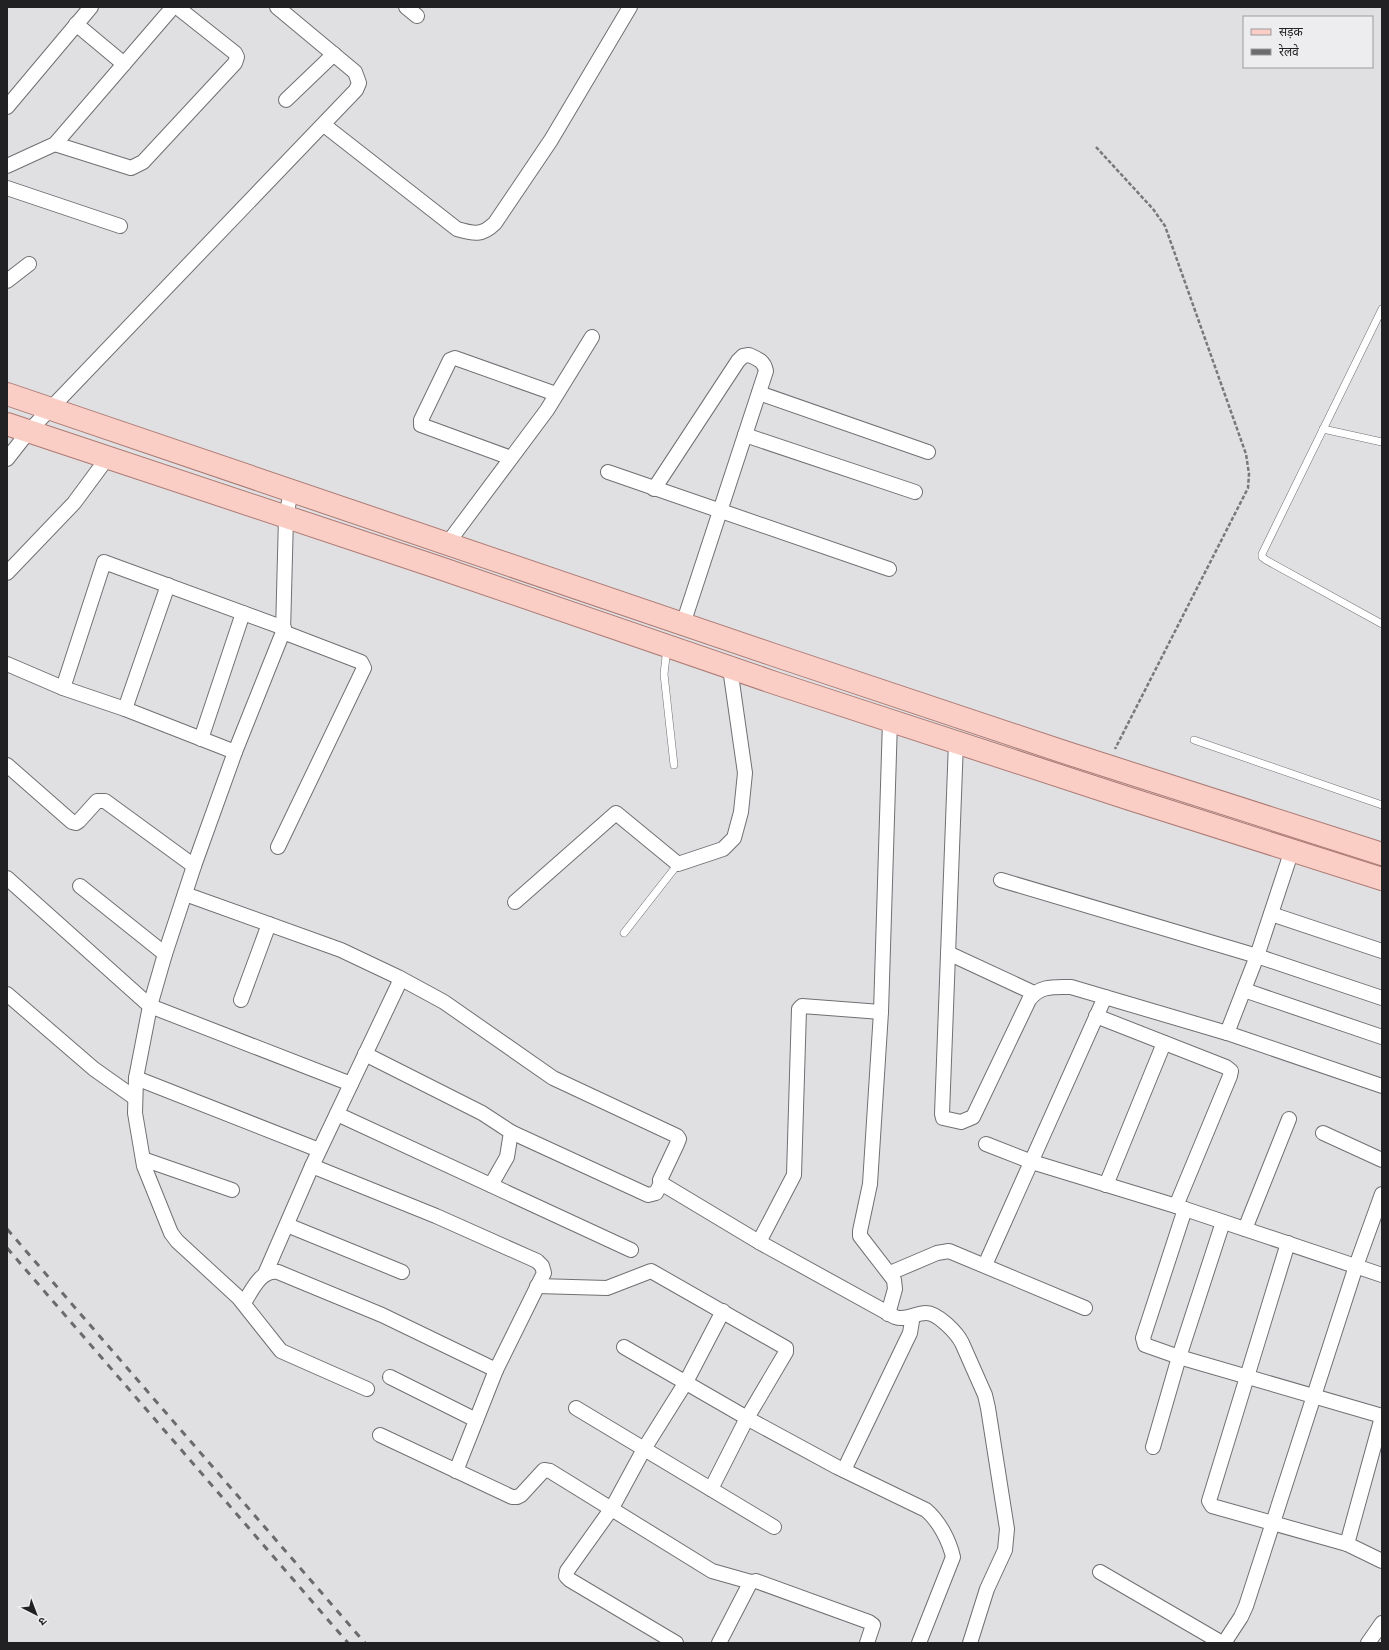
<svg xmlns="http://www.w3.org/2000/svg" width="1389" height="1650" font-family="'Noto Sans','Noto Sans Devanagari',sans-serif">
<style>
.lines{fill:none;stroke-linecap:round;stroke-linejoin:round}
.service-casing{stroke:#707073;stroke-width:8}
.minor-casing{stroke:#707073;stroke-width:16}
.primary-casing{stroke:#ac7a73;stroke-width:24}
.path{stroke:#79787a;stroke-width:2.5;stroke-dasharray:4 2;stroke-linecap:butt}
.service{stroke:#fff;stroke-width:7}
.minor{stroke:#fff;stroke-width:14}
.primary{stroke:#facdc5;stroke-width:22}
.rail{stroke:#6b6a6c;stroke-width:3;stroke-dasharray:7 7;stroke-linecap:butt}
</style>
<rect width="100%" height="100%" fill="#e0e0e3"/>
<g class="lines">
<defs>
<g id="service">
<polyline points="1382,309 1262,554 1262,557 1266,560 1382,624"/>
<polyline points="1323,429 1382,442"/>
<polyline points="667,648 664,674 674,765"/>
<polyline points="1194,740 1382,805"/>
<polyline points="624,933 678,864"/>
</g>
<g id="minor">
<polyline points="406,7 417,16"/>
<polyline points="76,24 124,64"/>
<polyline points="286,100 334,54"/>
<polyline points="7,107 91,7"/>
<path d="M324,125l133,104c17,5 25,7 38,-6l56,-83 79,-133"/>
<polyline points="55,144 131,168 143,162 235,63 237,57 235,53 177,7"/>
<polyline points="7,166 55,144 173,7"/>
<polyline points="7,188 120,226"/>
<polyline points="7,281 29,264"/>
<polyline points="759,393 928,452"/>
<polyline points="745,435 915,492"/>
<polyline points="511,458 421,425 421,420 450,360 455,358 556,394"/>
<polyline points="7,459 29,431 356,90 359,83 355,72 277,7"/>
<polyline points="608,472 889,569"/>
<path d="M654,489l84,-128 5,-5 6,-1c9,4 15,6 17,16l-83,253"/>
<polyline points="291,491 286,517 283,632 235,752 194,866 165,954 150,1006 136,1078 135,1113 144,1166 171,1233 177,1241 238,1297 281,1351 367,1389"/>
<polyline points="447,544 547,410 592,337"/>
<polyline points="7,573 74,503 108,457"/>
<polyline points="7,664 63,688 125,709 235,752"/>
<polyline points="63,688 104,562 284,628"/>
<polyline points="125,709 168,585"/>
<polyline points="201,739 243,613"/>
<path d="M956,742l-14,372 1,4 18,4 12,-5 56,-117c11,-15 25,-13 42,-13l156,46 155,53"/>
<polyline points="7,765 72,822 76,823 79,821 97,801 105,801 194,866"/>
<polyline points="278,847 364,668 361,662 283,632"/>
<polyline points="7,878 150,1006 351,1084"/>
<polyline points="1001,880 1257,956 1382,998"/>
<polyline points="80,886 165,954"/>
<path d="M185,894l156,56 57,27 46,25 109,76 124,58 2,3 -2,5 -17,36 4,5 95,57 136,75c11,4 20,-4 31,-4 12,0 31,20 36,30l23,52 3,13 19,121 -2,21 -18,39 -17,54"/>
<polyline points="515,902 616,813 678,864 723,849 734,838 741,812 745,773 730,668"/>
<polyline points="1271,914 1382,951"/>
<polyline points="948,953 1034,993"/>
<polyline points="1244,990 1382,1037"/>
<polyline points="7,994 94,1069 135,1098"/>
<polyline points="241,1000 269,924"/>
<polyline points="1096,1016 1226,1067 1231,1071 1230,1076 1176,1206"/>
<polyline points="1227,1033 1257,956 1292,850"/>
<polyline points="365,1054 482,1113 511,1132 507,1157 491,1185"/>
<polyline points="136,1078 319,1150"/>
<polyline points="337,1114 631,1250"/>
<polyline points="511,1132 648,1195 656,1193 661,1183"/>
<polyline points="1323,1133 1382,1160"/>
<polyline points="986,1144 1032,1162 1176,1206 1382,1275"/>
<polyline points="143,1159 232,1190"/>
<polyline points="312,1166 436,1216 537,1261 542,1266 544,1273 496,1370 456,1471"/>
<polyline points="1106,1185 1164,1043"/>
<polyline points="1185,1209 1143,1338 1145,1345 1179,1357 1382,1416"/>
<polyline points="287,1225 402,1272"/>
<polyline points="1245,1229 1289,1119"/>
<polyline points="759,1242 794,1175 799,1009 802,1006 881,1012"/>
<polyline points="1288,1243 1209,1501 1212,1506 1347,1544 1382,1561"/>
<polyline points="985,1265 1105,997"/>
<polyline points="890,1273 937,1253 949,1251 1085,1308"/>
<polyline points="265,1274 312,1166 401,979"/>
<polyline points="537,1286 607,1288 651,1271 786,1348 786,1352 747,1418 711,1489"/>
<path d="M244,1303c8,-13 17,-34 34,-31l104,43 114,55"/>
<polyline points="888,1314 895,1289 894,1280 860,1236 860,1231 870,1184 881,1012 890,721"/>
<path d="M624,1347l130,75 83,45 89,43c13,11 23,30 27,47l-34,86"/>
<polyline points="390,1377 476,1420"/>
<polyline points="576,1408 774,1527"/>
<polyline points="380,1435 512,1497 517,1497 521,1495 544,1470 550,1471 712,1571 751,1582"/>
<polyline points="1153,1447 1179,1357 1223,1222"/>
<polyline points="844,1470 910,1333 912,1321 908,1318"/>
<polyline points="1347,1544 1382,1417"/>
<polyline points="1100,1572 1222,1643"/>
<polyline points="676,1643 570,1580 566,1576 567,1571 612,1508 644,1449 686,1382 723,1311"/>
<polyline points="719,1643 748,1587 751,1582 756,1581 869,1622 873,1625 867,1643"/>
<polyline points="1224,1643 1241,1617 1246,1606 1356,1266 1382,1194"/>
<polyline points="1368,1643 1382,1623"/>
</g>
<g id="primary">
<polyline points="7,394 774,655 1064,752 1382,854"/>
<polyline points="7,424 434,566 775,683 1127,798 1382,879"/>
</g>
</defs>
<use href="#service" class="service-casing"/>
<use href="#minor" class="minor-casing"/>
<use href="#primary" class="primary-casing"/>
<polyline class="path" points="1096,147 1153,209 1165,226 1246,454 1249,474 1248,488 1115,749"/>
<use href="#service" class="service"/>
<use href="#minor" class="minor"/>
<use href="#primary" class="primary"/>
<g class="rail">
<polyline points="7,1229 365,1643"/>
<polyline points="7,1248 348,1643"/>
</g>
</g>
<rect width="1389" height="1650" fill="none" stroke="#212022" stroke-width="16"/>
<rect x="1243" y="16" width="130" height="52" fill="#ededf0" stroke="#9b9b9e"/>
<rect x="1251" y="29" width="20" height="6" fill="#facdc5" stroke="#9b9b9e"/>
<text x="1279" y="36" font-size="12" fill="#212022">सड़क</text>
<rect x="1251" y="49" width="20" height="6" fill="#6b6a6c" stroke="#9b9b9e"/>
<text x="1279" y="56" font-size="12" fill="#212022">रेलवे</text>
<g transform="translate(36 1614) rotate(138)" stroke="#ededf0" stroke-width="3" paint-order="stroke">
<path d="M0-3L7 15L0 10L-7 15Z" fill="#212022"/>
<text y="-6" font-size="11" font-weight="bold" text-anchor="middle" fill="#212022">उ</text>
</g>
</svg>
